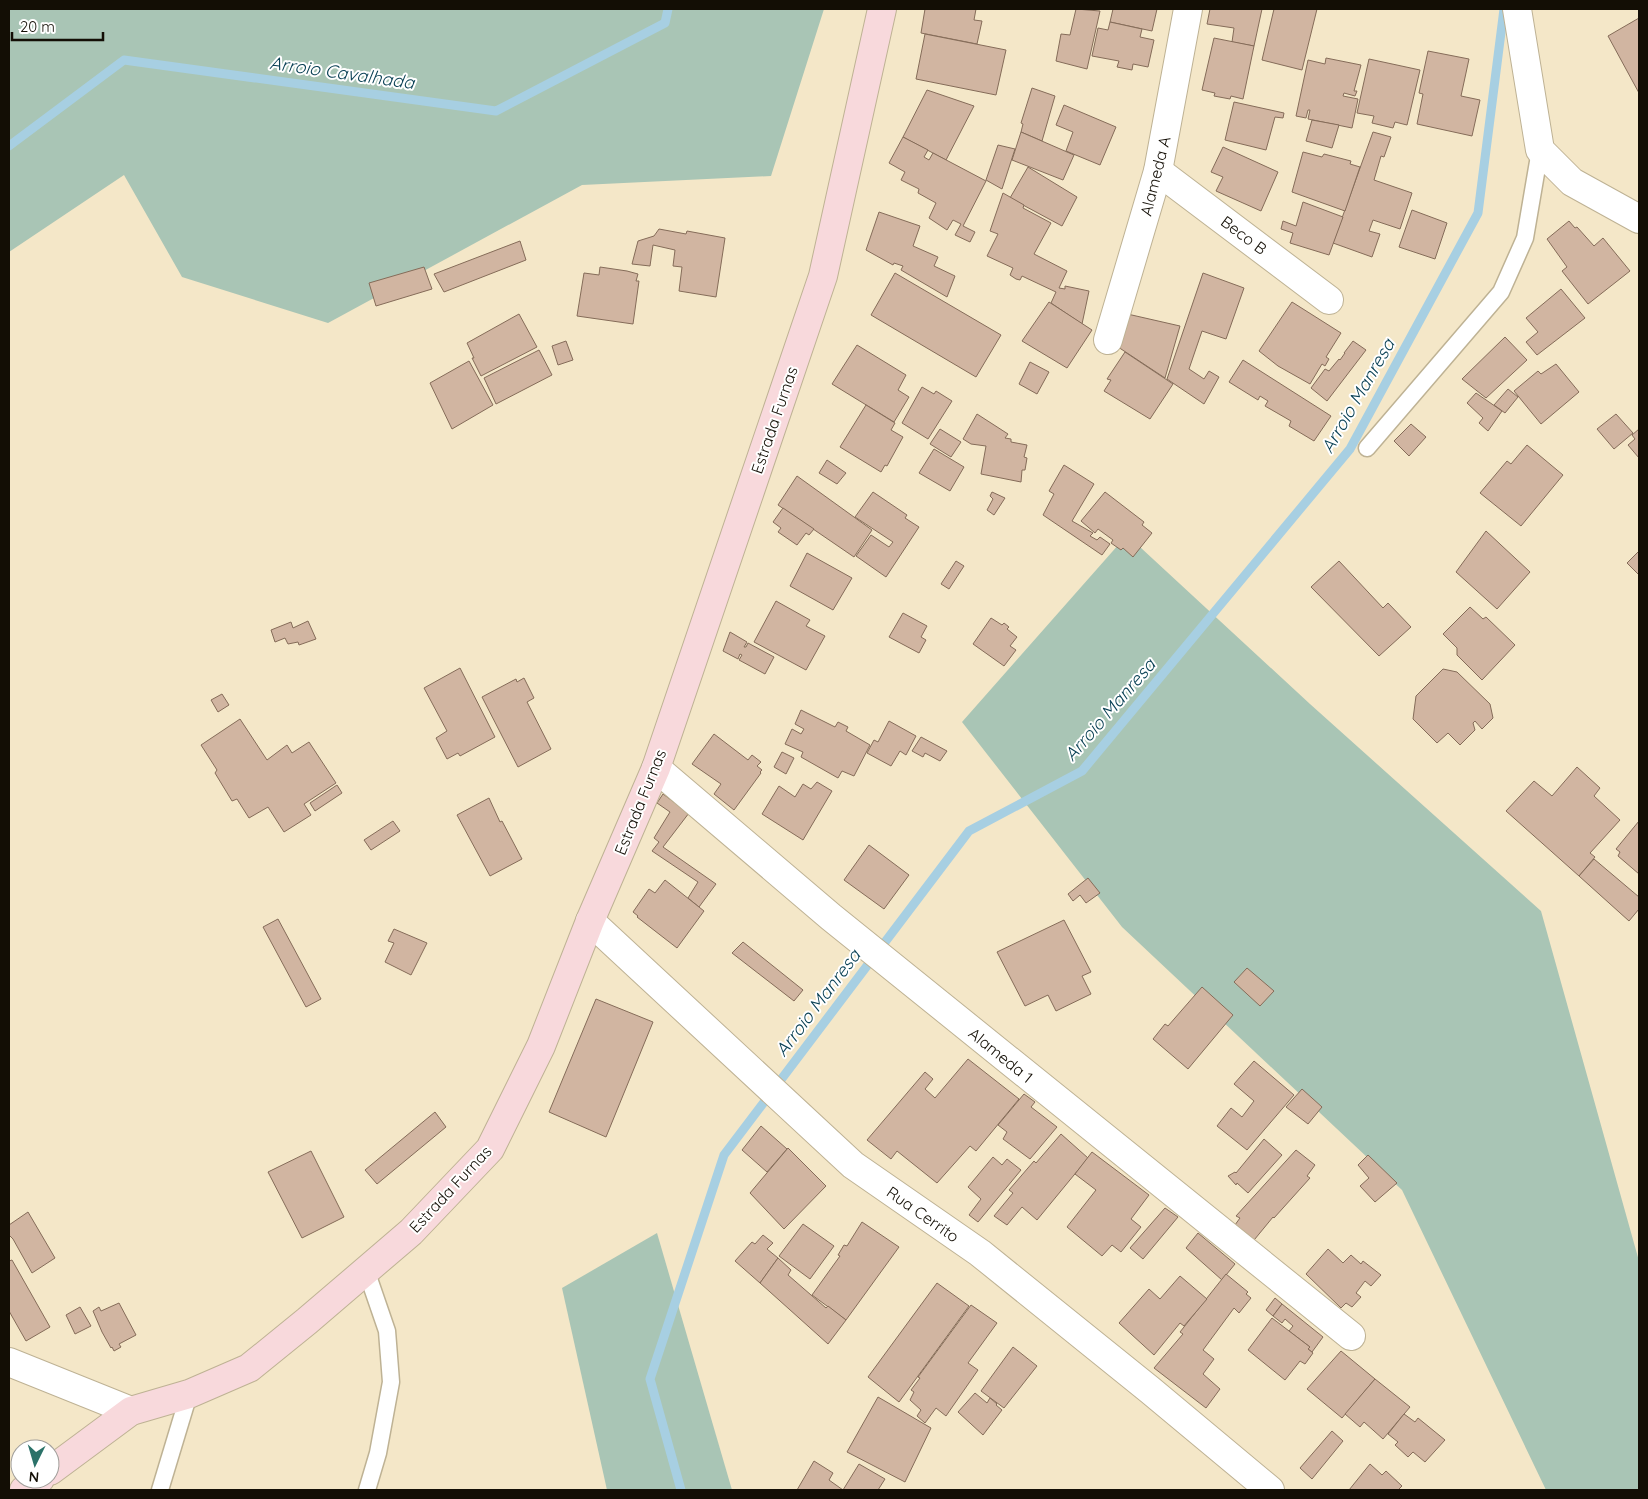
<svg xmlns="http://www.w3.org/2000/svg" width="1648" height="1499" font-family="Quicksand,sans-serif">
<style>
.green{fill:#a9c5b5}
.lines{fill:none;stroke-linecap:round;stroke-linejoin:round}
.stream{stroke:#a7cfe2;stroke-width:9}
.building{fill:#d1b5a1;stroke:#856c59}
.lane-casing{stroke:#beb294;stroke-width:19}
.street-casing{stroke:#beb294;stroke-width:30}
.secondary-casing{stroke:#beb294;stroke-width:30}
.lane{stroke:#fff;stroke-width:16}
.street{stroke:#fff;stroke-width:28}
.secondary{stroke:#f8d9dc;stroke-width:28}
.labels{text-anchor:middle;stroke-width:4;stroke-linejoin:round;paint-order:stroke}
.street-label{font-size:16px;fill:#130e05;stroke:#fff}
.water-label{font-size:18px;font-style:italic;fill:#0a4155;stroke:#fff}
</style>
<rect width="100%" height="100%" fill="#f4e7c8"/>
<g class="green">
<polygon points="9,9 824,9 771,176 582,185 328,323 182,277 124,175 9,252"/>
<polygon points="1127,535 1310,704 1541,911 1639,1261 1639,1490 1546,1490 1402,1190 1122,927 962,722"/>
<polygon points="657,1233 732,1490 607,1490 562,1288"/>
</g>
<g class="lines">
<g class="stream">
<polyline points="9,146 124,60 496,111 665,23 668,9"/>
<polyline points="681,1490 650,1379 724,1155 969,831 1082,771 1350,449 1478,213 1504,9"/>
</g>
</g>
<g class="building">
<polygon points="925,9 976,9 974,20 982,21 977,44 921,33"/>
<polygon points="1076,9 1100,11 1087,69 1056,61 1061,34 1070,35"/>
<polygon points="1113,9 1157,9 1152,31 1110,22"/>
<polygon points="1210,9 1262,9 1254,46 1232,42 1234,28 1207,24"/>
<polygon points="1274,9 1317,9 1302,70 1262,60"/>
<polygon points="1639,18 1639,93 1608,36"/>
<polygon points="1110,22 1142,29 1140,37 1154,40 1148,67 1133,64 1132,70 1117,67 1119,61 1092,56 1098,28 1108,30"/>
<polygon points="925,34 1006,50 996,95 916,79"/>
<polygon points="1214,38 1254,46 1243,99 1231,96 1230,99 1214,96 1215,93 1202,90"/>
<polygon points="1428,51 1469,59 1461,96 1480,100 1472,136 1417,124 1423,94 1419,93"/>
<polygon points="1326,58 1361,65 1354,91 1357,91 1355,96 1344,93 1343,96 1358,99 1352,128 1308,119 1310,110 1308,110 1306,118 1296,116 1308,60 1325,64"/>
<polygon points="1369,59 1420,70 1407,125 1395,122 1393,128 1372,123 1374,116 1357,113"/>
<polygon points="1032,88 1055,96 1042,141 1021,132 1023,124 1021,123"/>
<polygon points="927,90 974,106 946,160 903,137"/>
<polygon points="1234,102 1284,113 1283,118 1275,117 1266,150 1225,140"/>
<polygon points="1064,105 1116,127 1100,165 1066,151 1073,132 1056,125"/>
<polygon points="1312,120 1339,125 1332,148 1306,141"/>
<polygon points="1021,132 1074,155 1063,180 1012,160"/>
<polygon points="1373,132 1391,137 1384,157 1381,156 1374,180 1412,193 1400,229 1373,220 1369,231 1380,234 1372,257 1333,243"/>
<polygon points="903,137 928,150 924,157 929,160 933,153 986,181 963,226 975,232 970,242 955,235 961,224 953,220 947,230 929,218 936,203 918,193 919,189 901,180 905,172 889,163"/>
<polygon points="998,145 1015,149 1002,189 986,180"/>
<polygon points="1223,147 1278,172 1261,211 1216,191 1223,177 1211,172"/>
<polygon points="1303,152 1322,157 1324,154 1351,161 1350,164 1360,167 1345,211 1292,192"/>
<polygon points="1028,167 1077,197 1062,226 1010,198"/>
<polygon points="1003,193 1024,205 1023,208 1051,223 1034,254 1067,271 1059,288 1065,289 1065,286 1089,291 1082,324 1051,303 1056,292 1022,276 1020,280 1016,279 1010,275 1013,268 987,256 998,234 990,231"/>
<polygon points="1303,202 1343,217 1329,255 1290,243 1293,233 1281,229 1283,221 1296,226"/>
<polygon points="1412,210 1447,223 1435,259 1399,247"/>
<polygon points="879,212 920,226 913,246 938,257 934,266 955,276 947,297 901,270 903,266 894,263 893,265 866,250"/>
<polygon points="1569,221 1575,228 1577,227 1594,246 1603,238 1630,271 1588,304 1562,271 1567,267 1547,239"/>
<polygon points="659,229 686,234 687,231 725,238 716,297 679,291 682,267 673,266 675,250 653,245 650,266 632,264 638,241 654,236"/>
<polygon points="520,241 526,260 444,292 434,274"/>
<polygon points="424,267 432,289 376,306 369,283"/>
<polygon points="600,267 627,271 638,274 636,281 639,281 633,324 577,316 584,273 599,275"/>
<polygon points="895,273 1001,335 976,377 871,315"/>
<polygon points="1203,273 1244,288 1226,339 1202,331 1189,369 1204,379 1209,371 1219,377 1204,404 1167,379"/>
<polygon points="1561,289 1585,318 1537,355 1526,342 1538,332 1526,318"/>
<polygon points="1049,302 1092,330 1067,368 1022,341"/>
<polygon points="1292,302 1341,333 1326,357 1329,359 1325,366 1322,364 1310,384 1278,366 1259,351"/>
<polygon points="1123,313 1180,326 1165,378 1115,345"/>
<polygon points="519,314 537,347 481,376 472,358 474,358 467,343"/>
<polygon points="1505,337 1527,360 1486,398 1462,379"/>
<polygon points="566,341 573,360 558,365 552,346"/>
<polygon points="1353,341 1366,350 1327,401 1311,388 1325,369 1329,371 1339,359 1340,360 1345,353 1344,353"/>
<polygon points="857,345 906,375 898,390 909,397 894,422 832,384"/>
<polygon points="539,350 552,375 496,404 484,378"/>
<polygon points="1125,352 1173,384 1150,419 1104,391 1111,380 1107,379"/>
<polygon points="1243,360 1331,416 1314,441 1289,426 1291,421 1265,406 1268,401 1260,396 1258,400 1229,382"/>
<polygon points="469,361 493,405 452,429 430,383"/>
<polygon points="1030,362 1049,372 1037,394 1019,384"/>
<polygon points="1556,364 1579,392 1541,424 1514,391 1538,371 1541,374"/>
<polygon points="922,387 934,394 936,391 952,401 928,439 902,423"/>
<polygon points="1508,389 1518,397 1505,413 1494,405"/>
<polygon points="1476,393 1502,411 1488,431 1479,423 1483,418 1467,403"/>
<polygon points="866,405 895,423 891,430 903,437 887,466 885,465 881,472 840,447"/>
<polygon points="977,414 1008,434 1005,438 1011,439 1011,442 1027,445 1024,457 1027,458 1025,470 1022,470 1021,482 981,474 986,446 971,444 963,439"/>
<polygon points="1616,414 1633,433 1614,449 1597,429"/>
<polygon points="1411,424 1426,437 1409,456 1394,441"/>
<polygon points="940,429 961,442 951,457 930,444"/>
<polygon points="1639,429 1639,458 1628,445 1635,439 1632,435"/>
<polygon points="1527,445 1563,475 1521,526 1480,493 1507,461 1511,464"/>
<polygon points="934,449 964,467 950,491 919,473"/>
<polygon points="827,460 846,473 837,484 819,473"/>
<polygon points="1064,465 1094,484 1072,521 1093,533 1090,536 1097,540 1100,537 1110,544 1102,555 1043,515 1054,494 1049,491"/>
<polygon points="797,476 872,530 854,557 778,505"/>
<polygon points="873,492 907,515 905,518 919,527 886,577 856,556 871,535 889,547 893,542 855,517"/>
<polygon points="992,492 1005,498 994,515 987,510 993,499 990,496"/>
<polygon points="1105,492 1144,522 1142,525 1152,533 1133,557 1123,548 1121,550 1111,543 1113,540 1098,529 1095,533 1081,521"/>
<polygon points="783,508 814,529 809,535 806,533 797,545 778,532 781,528 773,522"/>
<polygon points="1486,531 1530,572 1497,609 1456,572"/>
<polygon points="1639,551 1639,575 1627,563"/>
<polygon points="807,553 852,578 833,610 790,586"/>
<polygon points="956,561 964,566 949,589 941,584"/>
<polygon points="1339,561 1383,608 1388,603 1411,627 1379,656 1311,587"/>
<polygon points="776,601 810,620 806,626 825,636 806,670 754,642"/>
<polygon points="1470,607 1483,619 1486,617 1515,645 1482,680 1457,655 1457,648 1443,634"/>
<polygon points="903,613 927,626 921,637 926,640 919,653 889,637"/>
<polygon points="991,618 1002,625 1004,623 1009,627 1007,629 1017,637 1010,646 1016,650 1004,666 973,644"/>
<polygon points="308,621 316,639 299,645 298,642 288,644 285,638 275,642 271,630 291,622 293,628"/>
<polygon points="730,632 747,642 744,647 746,647 748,643 774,657 765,674 739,660 742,655 740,654 738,659 723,651"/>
<polygon points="460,668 495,737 460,756 458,753 447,759 436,738 447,731 424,688"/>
<polygon points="1443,669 1457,672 1490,704 1493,718 1482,729 1475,721 1473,723 1475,730 1460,745 1448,733 1437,743 1413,719 1416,696"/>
<polygon points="524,678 534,698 527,702 551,749 518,767 482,697 516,679 517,682"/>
<polygon points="222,694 229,705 218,712 211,700"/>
<polygon points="801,710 835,727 838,722 848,727 846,731 870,745 854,776 842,771 838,778 801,757 803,752 785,744 792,729 801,734 804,729 795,724"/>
<polygon points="240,719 267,760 287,745 292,753 309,742 336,783 304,804 311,815 284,832 268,807 249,818 237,799 232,801 215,773 217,770 201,745"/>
<polygon points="889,721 916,736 906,755 900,751 891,766 867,753 874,740 878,742"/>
<polygon points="714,734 748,760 752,755 761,762 757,766 762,770 760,772 761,773 734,810 714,794 721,784 692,764"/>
<polygon points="921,737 947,751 940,761 925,753 923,757 912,751"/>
<polygon points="782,752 794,758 786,774 774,767"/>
<polygon points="1577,767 1600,788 1594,796 1620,820 1590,853 1595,857 1579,876 1506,811 1534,781 1552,796"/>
<polygon points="817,782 832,791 803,840 762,814 779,786 795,797 803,784 811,789"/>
<polygon points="337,785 342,793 315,811 310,803"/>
<polygon points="663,794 689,813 663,847 716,884 699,907 688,898 698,882 652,851 659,842 654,838 670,812 657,803"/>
<polygon points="489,798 500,822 502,821 522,859 490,876 457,815"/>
<polygon points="393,821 400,831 371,850 364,840"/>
<polygon points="1639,821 1639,874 1618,856 1620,852 1616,849"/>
<polygon points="869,845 909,875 884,909 844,880"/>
<polygon points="1594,859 1639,897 1639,909 1629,921 1579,876"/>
<polygon points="1088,878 1100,893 1086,903 1080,895 1073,901 1068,894"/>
<polygon points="665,880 704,911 677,948 637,917 638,916 633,912 649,889 655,893"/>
<polygon points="278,919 321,999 306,1007 263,927"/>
<polygon points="1064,920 1091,972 1082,976 1091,994 1056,1011 1048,995 1025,1006 997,952"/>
<polygon points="394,929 427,943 411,975 385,962 394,943 388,941"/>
<polygon points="743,942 803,990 794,1001 732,953"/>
<polygon points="1247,968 1274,991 1260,1006 1234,982"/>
<polygon points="1202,987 1233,1015 1188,1069 1153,1039 1165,1024 1168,1026"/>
<polygon points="596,999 653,1022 606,1137 549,1112"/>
<polygon points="968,1059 1019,1099 976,1151 970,1146 937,1183 897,1151 891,1159 867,1140 925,1072 933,1079 925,1089 935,1098"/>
<polygon points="1254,1061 1294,1095 1247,1150 1217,1126 1231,1108 1242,1117 1254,1101 1234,1084"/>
<polygon points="1302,1089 1322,1107 1308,1124 1286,1107"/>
<polygon points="1024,1094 1035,1102 1031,1107 1057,1127 1030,1159 1003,1139 1007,1132 998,1125"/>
<polygon points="435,1112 446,1127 377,1184 365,1170"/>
<polygon points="761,1126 787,1149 767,1172 742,1150"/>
<polygon points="1061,1134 1088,1158 1037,1220 1022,1207 1007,1225 994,1216 1013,1193 1009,1190 1034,1161 1036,1163"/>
<polygon points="1264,1139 1282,1155 1248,1193 1237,1183 1236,1185 1228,1176 1235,1172 1236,1173"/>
<polygon points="788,1148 826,1186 784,1229 750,1193"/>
<polygon points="1296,1150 1315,1165 1307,1176 1310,1178 1274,1218 1273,1217 1250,1245 1232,1229 1240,1218 1236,1216"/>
<polygon points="311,1151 344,1217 302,1238 268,1172"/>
<polygon points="1092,1152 1149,1195 1131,1219 1141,1227 1121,1252 1112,1245 1102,1256 1067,1227 1096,1190 1075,1174"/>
<polygon points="1368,1155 1397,1183 1375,1202 1360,1186 1369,1178 1358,1165"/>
<polygon points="993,1157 1002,1165 1007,1159 1021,1170 978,1222 969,1215 981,1199 968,1187"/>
<polygon points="1165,1208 1178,1217 1143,1259 1130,1248"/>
<polygon points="28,1212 55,1258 32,1273 13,1239 9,1235 9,1225"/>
<polygon points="862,1222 899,1247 846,1320 812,1295 840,1256 838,1255 844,1245 847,1246"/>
<polygon points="803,1224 834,1246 810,1279 779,1256"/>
<polygon points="1198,1233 1235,1264 1222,1280 1186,1248"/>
<polygon points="763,1235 773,1243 767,1249 778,1258 760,1283 735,1261 752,1242 755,1244"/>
<polygon points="1328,1249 1343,1263 1351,1255 1361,1264 1363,1261 1381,1275 1371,1286 1365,1281 1356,1293 1361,1297 1352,1307 1346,1303 1341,1308 1306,1274"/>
<polygon points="778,1258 791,1270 788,1275 826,1308 828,1306 846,1320 828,1344 760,1283"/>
<polygon points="12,1260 50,1327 26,1341 9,1311 9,1261"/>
<polygon points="1226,1274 1248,1292 1246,1294 1251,1298 1239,1313 1234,1308 1203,1350 1214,1359 1203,1374 1220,1389 1206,1408 1154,1368 1183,1334 1180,1332"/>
<polygon points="1180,1276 1207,1299 1184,1326 1180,1323 1154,1355 1119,1323 1149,1289 1160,1299"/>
<polygon points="937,1283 969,1306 899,1402 868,1377"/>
<polygon points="1275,1298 1282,1304 1273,1316 1266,1310"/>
<polygon points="119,1303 136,1335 119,1344 121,1347 114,1351 112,1347 111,1348 102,1332 93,1311 99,1307 101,1311"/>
<polygon points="1282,1304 1323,1337 1312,1352 1308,1349 1310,1347 1289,1331 1293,1326 1285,1319 1282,1323 1273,1316"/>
<polygon points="971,1305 997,1323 968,1363 978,1370 946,1416 936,1408 925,1423 917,1416 921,1410 910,1400 914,1392 911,1390 920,1378 918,1377"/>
<polygon points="80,1307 91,1326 75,1334 66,1315"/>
<polygon points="1272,1318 1310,1347 1308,1349 1313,1353 1305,1364 1300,1361 1285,1380 1248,1350"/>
<polygon points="1013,1347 1037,1366 1004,1408 981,1391"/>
<polygon points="1341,1351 1375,1379 1342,1418 1307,1389"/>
<polygon points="1375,1379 1410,1407 1383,1439 1364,1422 1360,1427 1345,1414"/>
<polygon points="975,1393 987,1403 990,1398 997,1404 996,1405 1002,1410 983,1435 958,1412"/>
<polygon points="878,1397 931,1428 905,1482 847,1452"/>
<polygon points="1404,1414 1415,1422 1418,1418 1445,1440 1425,1462 1413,1452 1408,1457 1395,1445 1398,1442 1388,1434"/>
<polygon points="1332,1431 1343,1441 1312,1479 1300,1468"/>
<polygon points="814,1461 833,1473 829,1480 843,1490 859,1464 885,1479 878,1490 797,1490"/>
<polygon points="1370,1464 1382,1475 1386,1471 1402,1486 1398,1490 1349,1490"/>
</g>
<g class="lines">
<defs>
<g id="lane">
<polyline points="1367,448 1501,292 1525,238 1540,150"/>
<polyline points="366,1270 387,1331 391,1382 378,1453 367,1490"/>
<polyline points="160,1490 189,1394"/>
</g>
<g id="street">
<polyline points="1517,9 1540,150 1572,182 1639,219"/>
<polyline points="1158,171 1329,300"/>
<polyline points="1108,340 1158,171 1188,9"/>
<polyline points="656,768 831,917 1351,1336"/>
<polyline points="590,921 853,1165 980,1253 1150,1390 1270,1490"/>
<polyline points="9,1362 131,1411"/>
</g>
<g id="secondary">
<polyline points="50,1471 131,1411 189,1394 249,1368 307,1321 411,1232 490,1149 541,1046 590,921 656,768 823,276 882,9"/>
<polyline points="24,1490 40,1479"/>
</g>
</defs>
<use href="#lane" class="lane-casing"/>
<use href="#street" class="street-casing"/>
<use href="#secondary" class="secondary-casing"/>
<use href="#lane" class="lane"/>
<use href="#street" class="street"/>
<use href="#secondary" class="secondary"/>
</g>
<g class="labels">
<g class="street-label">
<text transform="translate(1155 176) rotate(-76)" y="6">Alameda A</text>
<text transform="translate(1244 235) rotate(37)" y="6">Beco B</text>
<text transform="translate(774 420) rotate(-71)" y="6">Estrada Furnas</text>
<text transform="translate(640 802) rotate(-68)" y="6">Estrada Furnas</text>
<text transform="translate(1001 1055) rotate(39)" y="6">Alameda 1</text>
<text transform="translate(450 1189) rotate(-47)" y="6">Estrada Furnas</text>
<text transform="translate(923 1214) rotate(35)" y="6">Rua Cerrito</text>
</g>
<g class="water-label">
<text transform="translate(342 73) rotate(8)" y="6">Arroio Cavalhada</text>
<text transform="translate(1358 396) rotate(-60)" y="6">Arroio Manresa</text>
<text transform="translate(1110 710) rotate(-49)" y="6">Arroio Manresa</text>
<text transform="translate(818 1003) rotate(-53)" y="6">Arroio Manresa</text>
</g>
</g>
<rect width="1648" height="1499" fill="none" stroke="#130e05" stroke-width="20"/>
<g transform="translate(35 1464) rotate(185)"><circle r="24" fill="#ffffff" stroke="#a19f9b"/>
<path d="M0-4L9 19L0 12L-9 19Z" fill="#2b7269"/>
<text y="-8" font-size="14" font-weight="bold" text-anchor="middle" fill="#130e05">N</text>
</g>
<path d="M12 32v8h91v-8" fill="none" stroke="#130e05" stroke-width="2.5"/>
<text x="20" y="32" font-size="15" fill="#130e05" stroke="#ffffff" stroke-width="4" paint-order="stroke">20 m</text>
</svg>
